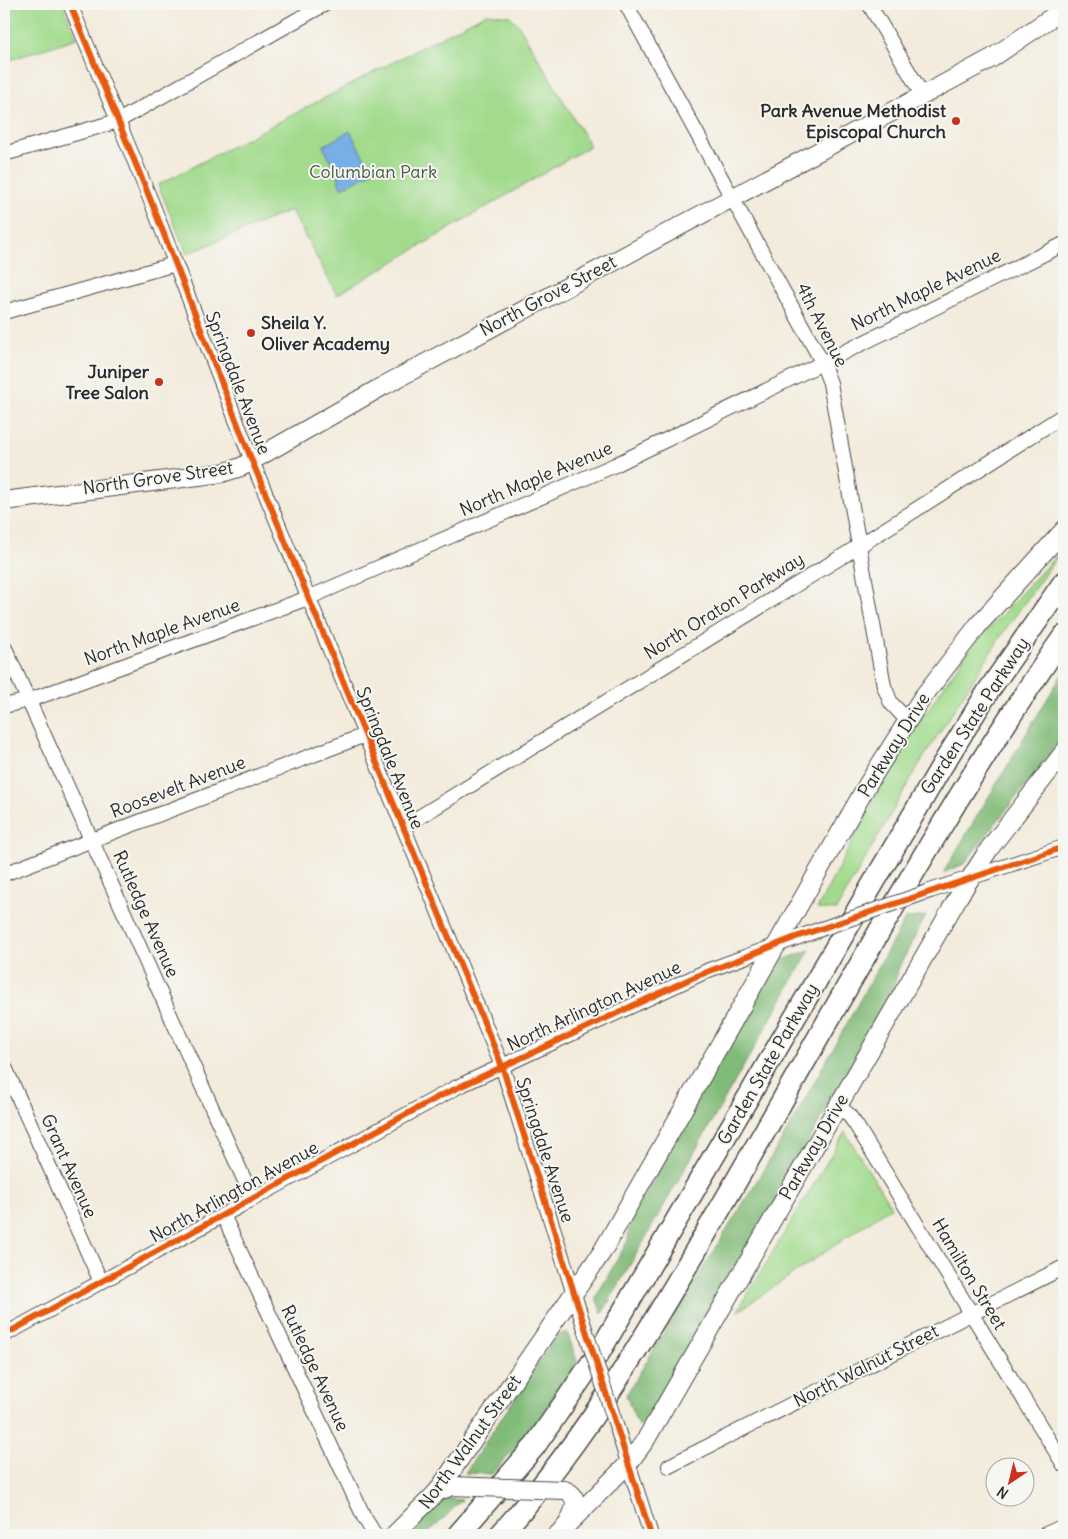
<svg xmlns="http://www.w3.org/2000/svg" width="1068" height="1539" font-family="Delius,sans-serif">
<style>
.green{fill:#a2db8d;stroke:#66835c}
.forest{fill:#81bb78;stroke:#567352}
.water{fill:#78afe7;stroke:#526d89}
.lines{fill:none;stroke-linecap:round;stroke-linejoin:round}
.minor-casing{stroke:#494845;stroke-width:16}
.major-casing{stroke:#494845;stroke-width:20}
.highway-casing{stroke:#494845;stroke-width:24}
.minor{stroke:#fff;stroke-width:14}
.major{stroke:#fff;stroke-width:18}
.highway{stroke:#fff;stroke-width:21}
.minor-bridge-casing{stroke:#494845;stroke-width:16;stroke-linecap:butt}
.major-bridge-casing{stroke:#494845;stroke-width:20;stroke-linecap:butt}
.minor-bridge{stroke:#fff;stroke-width:14}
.major-bridge{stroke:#fff;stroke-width:18}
.cycleway-casing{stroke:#f6f6f2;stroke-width:9}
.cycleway{stroke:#e8590c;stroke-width:6}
.poi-dot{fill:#c8321e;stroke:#f6f6f2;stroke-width:2}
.labels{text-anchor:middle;stroke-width:4;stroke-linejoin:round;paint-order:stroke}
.poi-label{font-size:18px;font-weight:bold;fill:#2b2b2b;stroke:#f6f6f2;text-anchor:end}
.park-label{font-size:18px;fill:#495744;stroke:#f6f6f2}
.street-label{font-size:18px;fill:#2b2b2b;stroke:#f6f6f2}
</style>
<rect width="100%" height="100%" fill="#f6f6f2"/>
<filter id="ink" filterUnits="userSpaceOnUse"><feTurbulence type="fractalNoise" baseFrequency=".02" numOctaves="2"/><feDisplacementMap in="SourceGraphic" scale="10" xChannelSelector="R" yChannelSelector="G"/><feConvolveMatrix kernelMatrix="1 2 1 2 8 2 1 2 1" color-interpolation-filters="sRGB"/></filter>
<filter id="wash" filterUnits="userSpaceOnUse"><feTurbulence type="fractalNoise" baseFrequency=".0096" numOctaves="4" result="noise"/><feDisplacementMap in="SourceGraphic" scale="20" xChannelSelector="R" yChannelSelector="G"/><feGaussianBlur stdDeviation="1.12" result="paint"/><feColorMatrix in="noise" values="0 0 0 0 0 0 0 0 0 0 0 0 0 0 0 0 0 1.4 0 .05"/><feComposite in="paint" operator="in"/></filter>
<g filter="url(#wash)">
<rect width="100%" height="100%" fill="#f3ebdb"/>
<g class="green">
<polygon points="4,4 62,4 77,38 4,62"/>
<polygon points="487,13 510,16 518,24 590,146 337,295 291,210 187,254 158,185"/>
<polygon points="1064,547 1003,633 920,763 836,910 817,909 901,748 969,650"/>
<polygon points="845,1132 891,1207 737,1312"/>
</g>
<g class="forest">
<polygon points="1064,671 1064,736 964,864 943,873"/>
<polygon points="926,916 899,967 893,989 777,1198 645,1421 638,1426 626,1395 786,1133 905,919"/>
<polygon points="810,950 602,1314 596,1297 628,1240 629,1222 774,963"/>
<polygon points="567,1332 578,1363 532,1429 492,1474 465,1473 556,1336"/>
<polygon points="445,1498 462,1500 427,1535 405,1535"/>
</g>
<polygon class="water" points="350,131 372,172 342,188 338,181 340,180 323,146"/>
</g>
<g filter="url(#ink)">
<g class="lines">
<defs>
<g id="minor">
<polyline points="70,4 153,206 252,461 502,1066 585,1329"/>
<polyline points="626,4 822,362 830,383 884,686 891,703 907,720"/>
<polyline points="869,4 923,96"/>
<polyline points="4,154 118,121 325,4"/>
<polyline points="4,312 175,264"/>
<polyline points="4,646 253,1199"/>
<polyline points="4,706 33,699 308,598 615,465 1064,244"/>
<polyline points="403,827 859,546 1064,415"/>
<polyline points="4,874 365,735"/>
<polyline points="930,891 1064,847"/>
<polyline points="4,1065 101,1282"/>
<polyline points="838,1106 848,1114 856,1125 1064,1465"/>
<polyline points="223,1215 364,1517 375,1535"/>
<polyline points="4,1335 457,1087 709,970 821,929"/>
<polyline points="617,1428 651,1535"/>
<polyline points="669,1466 1064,1267"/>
<polyline points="1044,1535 1064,1526"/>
</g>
<g id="major">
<polyline points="4,501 222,473 241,467 383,386 992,58 1064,9"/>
<path d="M564,1490c16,5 11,20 5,31"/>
<polyline points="437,1492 452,1486 478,1487"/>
<polyline points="394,1535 437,1492 602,1252 869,782 922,698 979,624 1064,530"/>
<polyline points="557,1535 628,1464 645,1441 959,896 989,849 1064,752"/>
</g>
<g id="highway">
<polyline points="458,1535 534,1447 600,1351 940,769 989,690 1064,582"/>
<path d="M500,1535c94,-104 161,-225 231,-345 108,-186 210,-377 333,-554"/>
</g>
</defs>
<use href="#minor" class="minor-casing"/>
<use href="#major" class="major-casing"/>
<use href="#highway" class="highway-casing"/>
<use href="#minor" class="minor"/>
<use href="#major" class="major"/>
<use href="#highway" class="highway"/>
<defs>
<g id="minor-bridge">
<polyline points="821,929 930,891"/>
<polyline points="585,1329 617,1428"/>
</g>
<polyline id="major-bridge" points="478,1487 564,1490"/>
</defs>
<use href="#minor-bridge" class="minor-bridge-casing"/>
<use href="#major-bridge" class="major-bridge-casing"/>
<use href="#minor-bridge" class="minor-bridge"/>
<use href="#major-bridge" class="major-bridge"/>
<defs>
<g id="cycleway">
<polyline points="70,4 153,206 252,461 502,1066 651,1535"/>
<polyline points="4,1335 438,1097 692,978 796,937 1064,847"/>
</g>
</defs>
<use href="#cycleway" class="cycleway-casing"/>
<use href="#cycleway" class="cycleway"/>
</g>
</g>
<g class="poi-dot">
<circle cx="956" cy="121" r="5"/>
<circle cx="251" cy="333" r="5"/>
<circle cx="159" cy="382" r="5"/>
</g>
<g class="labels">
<g class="poi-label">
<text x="946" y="117">Park Avenue Methodist<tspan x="946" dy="21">Episcopal Church</tspan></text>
<text x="261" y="329" text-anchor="start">Sheila Y.<tspan x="261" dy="21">Oliver Academy</tspan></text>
<text x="149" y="378">Juniper<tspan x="149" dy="21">Tree Salon</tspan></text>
</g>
<g class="park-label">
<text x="373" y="178">Columbian Park</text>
</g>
<g class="street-label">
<text transform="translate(926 290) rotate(-26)" y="6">North Maple Avenue</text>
<text transform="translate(548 296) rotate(-28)" y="6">North Grove Street</text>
<text transform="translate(822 325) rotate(63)" y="6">4th Avenue</text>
<text transform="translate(238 383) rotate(69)" y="6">Springdale Avenue</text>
<text transform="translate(158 478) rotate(-8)" y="6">North Grove Street</text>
<text transform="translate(536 479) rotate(-23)" y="6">North Maple Avenue</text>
<text transform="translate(724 606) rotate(-32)" y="6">North Oraton Parkway</text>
<text transform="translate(162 632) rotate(-20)" y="6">North Maple Avenue</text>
<text transform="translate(975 716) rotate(-57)" y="6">Garden State Parkway</text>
<text transform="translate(894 745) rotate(-58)" y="6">Parkway Drive</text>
<text transform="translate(390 758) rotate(68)" y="6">Springdale Avenue</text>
<text transform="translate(178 787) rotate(-21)" y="6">Roosevelt Avenue</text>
<text transform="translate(146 914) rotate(66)" y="6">Rutledge Avenue</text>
<text transform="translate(594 1006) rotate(-25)" y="6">North Arlington Avenue</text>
<text transform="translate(768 1064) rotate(-60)" y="6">Garden State Parkway</text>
<text transform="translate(814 1147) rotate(-60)" y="6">Parkway Drive</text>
<text transform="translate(545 1150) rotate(72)" y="6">Springdale Avenue</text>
<text transform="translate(69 1166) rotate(66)" y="6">Grant Avenue</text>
<text transform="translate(234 1192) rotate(-29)" y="6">North Arlington Avenue</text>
<text transform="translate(969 1274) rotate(59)" y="6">Hamilton Street</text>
<text transform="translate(866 1366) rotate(-27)" y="6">North Walnut Street</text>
<text transform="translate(315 1368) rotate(65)" y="6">Rutledge Avenue</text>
<text transform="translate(470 1442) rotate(-54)" y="6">North Walnut Street</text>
</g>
</g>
<rect width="1068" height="1539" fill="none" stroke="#f6f6f2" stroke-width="20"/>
<g transform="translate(1010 1482) rotate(215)"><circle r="24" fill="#f6f6f2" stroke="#a5a5a2"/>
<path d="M0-4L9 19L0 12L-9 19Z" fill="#c8321e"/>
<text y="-8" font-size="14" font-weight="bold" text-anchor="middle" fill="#2b2b2b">N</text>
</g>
</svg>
